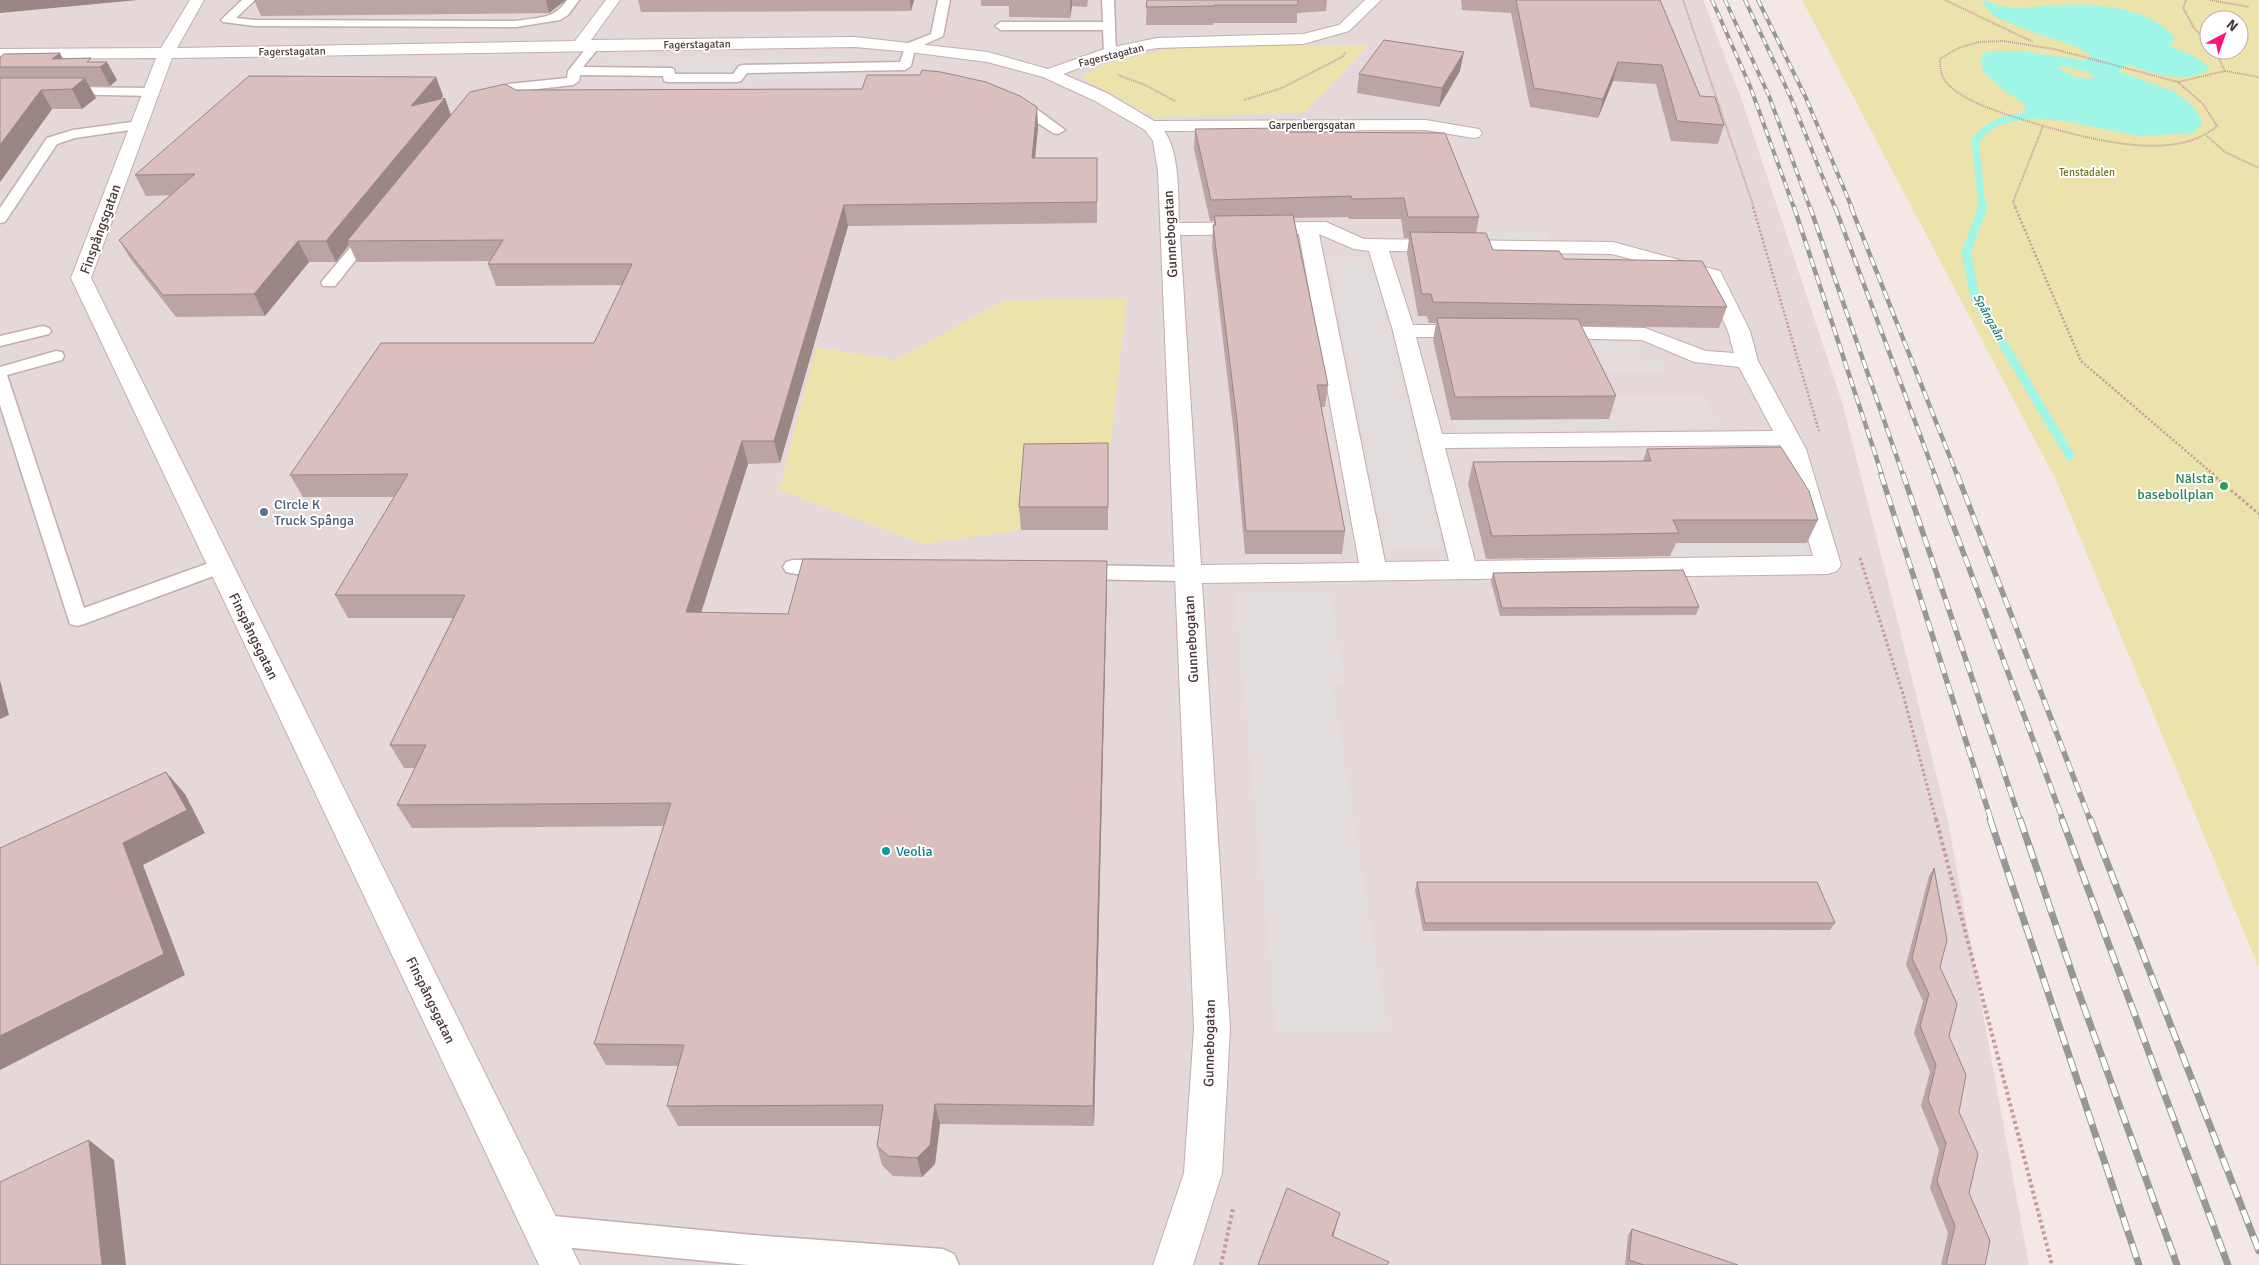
<svg xmlns="http://www.w3.org/2000/svg" width="2259" height="1265" font-family="Signika,sans-serif">
<style>
.industrial{fill:#e4d8d9}
.green{fill:#ece3ac;fill-rule:evenodd}
.parking{fill:#e2dcdc}
.water{fill:#9ff5e6;fill-rule:evenodd}
.lines{fill:none;stroke-linecap:round;stroke-linejoin:round}
.stream-far1{stroke:#9ff5e6;stroke-width:7}
.stream{stroke:#9ff5e6;stroke-width:9}
.service-casing{stroke:#c4adab;stroke-width:3}
.minor-casing{stroke:#c4adab;stroke-width:2}
.path-far3{stroke:#c49b99;stroke-width:2;stroke-dasharray:1 1;stroke-linecap:butt}
.path-far2{stroke:#c49b99;stroke-width:2.5;stroke-dasharray:2 2;stroke-linecap:butt}
.path-far1{stroke:#c49b99;stroke-width:3;stroke-dasharray:2.5 2.5;stroke-linecap:butt}
.path{stroke:#c49b99;stroke-width:4;stroke-dasharray:3 3;stroke-linecap:butt}
.service{fill:#fff;fill-rule:evenodd}
.minor{fill:#fff;fill-rule:evenodd}
.rail-far3-casing{stroke:#979797;stroke-width:4}
.rail-far2-casing{stroke:#979797;stroke-width:4.5}
.rail-far1-casing{stroke:#979797;stroke-width:5.5}
.rail-casing{stroke:#979797;stroke-width:7}
.rail-far3{stroke:#fff;stroke-width:2.5;stroke-dasharray:7;stroke-linecap:butt}
.rail-far2{stroke:#fff;stroke-width:3;stroke-dasharray:9;stroke-linecap:butt}
.rail-far1{stroke:#fff;stroke-width:4;stroke-dasharray:11;stroke-linecap:butt}
.rail{stroke:#fff;stroke-width:5;stroke-dasharray:14;stroke-linecap:butt}
.wall{fill:#bba4a3}
.shaded-wall{fill:#998685}
.building{fill:#dabfbe;stroke:#998685}
.leisure-dot{fill:#2e9e5b;stroke:#fff;stroke-width:2}
.service-dot{fill:#5c6f8a;stroke:#fff;stroke-width:2}
.culture-dot{fill:#0f9aa8;stroke:#fff;stroke-width:2}
.labels{text-anchor:middle;stroke-width:4;stroke-linejoin:round;paint-order:stroke}
.far-street-label{font-size:11px;fill:#483635;stroke:#fff}
.far-park-label{font-size:11px;fill:#767923;stroke:#fff}
.far-water-label{font-size:12px;font-style:italic;fill:#1f8071;stroke:#fff}
.street-label{font-size:14px;fill:#483635;stroke:#fff}
.leisure-label{font-size:14px;fill:#27864d;stroke:#fff;text-anchor:end}
.service-label{font-size:14px;fill:#4e5e75;stroke:#fff;text-anchor:start}
.culture-label{font-size:14px;fill:#0d838f;stroke:#fff;text-anchor:start}
</style>
<rect width="100%" height="100%" fill="#f4e8e7"/>
<polygon class="industrial" points="0,0 1703,0 1740,95 1843,405 1948,821 2029,1265 0,1265"/>
<g class="green">
<path d="M1802,0h457v968l-202,-486zM2209,20h30v30h-30z"/>
<polygon points="1261,45 1368,46 1304,113 1153,117 1080,77 1107,63 1166,49"/>
<polygon points="1127,298 1108,466 1026,466 1021,530 923,544 779,490 816,347 896,360 1002,301"/>
</g>
<g class="parking">
<polygon points="850,56 841,78 756,79 752,87 656,86 659,80 598,80 616,58"/>
<polygon points="1380,231 1545,231 1550,242 1383,242"/>
<polygon points="1329,262 1373,262 1442,547 1386,547"/>
<polygon points="1433,341 1635,343 1641,355 1436,353"/>
<polygon points="1593,361 1662,361 1668,371 1598,372"/>
<polygon points="1605,397 1705,397 1711,409 1611,409"/>
<polygon points="1715,413 1723,429 1455,431 1450,415"/>
<polygon points="1664,543 1801,543 1808,557 1671,558"/>
<polygon points="1234,591 1329,591 1345,683 1332,683 1388,1031 1277,1032"/>
</g>
<path class="water" d="M1981,0c8,1 17,6 25,7 16,2 31,-1 47,-2 40,-2 94,0 122,33l-5,8 24,10 17,12c-25,18 -57,5 -84,-3l-9,6 57,21 18,14 10,17 -10,10 -54,3 -74,-15 -27,-2 -15,-7 3,-7 -23,-15 -20,-19 -3,-13 7,-6 33,-1 63,9 9,-4 -17,-10 -40,-13 -42,-17zM2060,66c13,3 23,2 34,10l-3,3 -15,-2 -19,-9z"/>
<g class="lines">
<path class="stream-far1" d="M1982,208l-7,-68c16,-19 33,-23 57,-24"/>
<polyline class="stream" points="1983,207 1966,252 1975,297 2070,456"/>
<defs>
<g id="service">
<path d="M242,0h13l-19,18 19,2 261,1c22,-4 38,-1 51,-21h12l-11,15 -8,5 -44,7 -261,-1 -32,-4 -2,-2 2,-2z"/>
<polygon points="938,0 950,0 943,36 915,49 911,66 905,70 747,73 741,81 737,82 668,82 664,81 663,76 580,75 579,81 573,85 511,92 485,102 479,98 480,95 509,84 567,78 568,71 591,42 595,41 601,45 583,67 670,68 674,69 675,74 733,74 739,66 743,65 900,62 906,44 931,34"/>
<polygon points="1102,0 1114,0 1116,52 1110,56 1104,52 1103,30 1001,30 995,26 1001,22 1103,22"/>
<polygon points="65,87 152,88 158,92 152,96 61,94 59,91"/>
<polygon points="1013,99 1034,107 1065,130 1058,134 1053,133 1007,103"/>
<polygon points="139,121 146,125 144,128 75,138 57,144 5,222 0,223 0,208 47,138 73,130"/>
<polygon points="370,229 375,230 377,233 375,236 335,286 323,286 321,283 323,280 365,230"/>
<polygon points="43,326 49,328 51,331 49,334 0,346 0,336"/>
<polygon points="56,351 62,352 64,356 62,360 7,375 84,608 220,559 227,561 230,566 227,571 84,624 77,626 70,624 0,405 0,367"/>
<path d="M793,560h37l7,2 3,5 -3,5c-15,4 -36,4 -51,0l-3,-5 3,-5z"/>
<polygon points="1078,565 1188,567 1195,569 1198,574 1195,579 1188,581 1078,579 1071,577 1068,572 1071,567"/>
<polygon points="543,1215 753,1235 943,1249 954,1254 959,1265 748,1265 543,1245 532,1241 528,1230 532,1219"/>
</g>
<path id="minor" d="M190,0h14l-27,48 398,-7 31,-41h14l-29,40 264,-3 133,15 60,17 56,-20 53,-11 146,-4 36,-9 26,-25h16l-32,31 -46,13 -146,4 -44,8 -50,18 44,19 47,28 272,-1 47,8 6,1 3,4 -3,4 -6,1 -47,-8 -262,1c16,20 14,66 15,92l147,-1 38,17 249,3 107,29 30,60 8,30 48,88 35,116 -4,6 -9,3 -626,9 28,446 -8,144 -29,92h-40l31,-92 10,-144 -36,-858 -5,-30 -8,-11 -50,-29 -52,-24 -56,-15 -77,-10 -55,-5 -683,11 -81,220 489,987h-41l-468,-987 85,-220 -156,1v-10l161,-1zM1299,234l60,329 -158,2 -21,-330zM1319,234l35,15 15,2 24,80 56,230 -64,1zM1389,251l223,3 93,25 23,52 6,22 -28,-2 -61,-23 -99,-2 -8,1 -3,5 3,5 8,1 96,2 52,22 45,5 34,64 -331,3 -26,-97h55l8,-1 3,-5 -3,-5 -8,-1h-58zM1780,445l33,111 -338,5 -30,-113z"/>
</defs>
<use href="#service" class="service-casing"/>
<use href="#minor" class="minor-casing"/>
<g class="path-far3">
<polyline points="1683,0 1754,208"/>
<polyline points="1945,0 2033,42"/>
<polyline points="2186,0 2183,8 2194,28 2209,43"/>
<polyline points="2210,0 2249,7"/>
<polyline points="2225,71 2259,77"/>
<polyline points="1118,75 1145,85 1175,101"/>
<polyline points="1244,100 1282,88 1342,57 1346,52"/>
<path d="M2043,126c-27,-9 -80,-22 -98,-45 -4,-6 -5,-15 -5,-22l18,-11 21,-6 24,-1 51,8 124,33"/>
<polyline points="2207,136 2225,152 2259,168"/>
<path d="M2016,208l-3,-6 30,-76c49,13 132,37 174,0l-14,-22 -25,-22 47,-11 -10,-21"/>
</g>
<g class="path-far2">
<polyline points="1753,207 1819,431"/>
<polyline points="2015,207 2081,361 2214,475"/>
</g>
<g class="path-far1">
<polyline points="2212,474 2259,514"/>
<polyline points="1860,558 1903,694 1936,820"/>
</g>
<g class="path">
<polyline points="1936,819 2052,1265"/>
<polyline points="1221,1265 1233,1209"/>
</g>
<use href="#service" class="service"/>
<use href="#minor" class="minor"/>
<defs>
<g id="rail-far3">
<polyline points="1712,0 1750,86 1794,208"/>
<polyline points="1725,0 1769,96 1810,208"/>
<polyline points="1745,0 1791,98 1835,208"/>
<polyline points="1758,0 1806,98 1852,208"/>
</g>
<g id="rail-far2">
<polyline points="1794,207 1882,475"/>
<polyline points="1810,207 1903,475"/>
<polyline points="1835,207 1935,475"/>
<polyline points="1851,207 1957,475"/>
</g>
<g id="rail-far1">
<polyline points="1881,474 1991,820"/>
<polyline points="1903,474 2020,820"/>
<polyline points="1934,474 2063,820"/>
<polyline points="1957,474 2090,820"/>
</g>
<g id="rail">
<polyline points="1990,819 2139,1265"/>
<polyline points="2020,819 2076,985 2177,1265"/>
<polyline points="2062,819 2228,1265"/>
<polyline points="2090,819 2259,1251"/>
</g>
</defs>
<use href="#rail-far3" class="rail-far3-casing"/>
<use href="#rail-far2" class="rail-far2-casing"/>
<use href="#rail-far1" class="rail-far1-casing"/>
<use href="#rail" class="rail-casing"/>
<use href="#rail-far3" class="rail-far3"/>
<use href="#rail-far2" class="rail-far2"/>
<use href="#rail-far1" class="rail-far1"/>
<use href="#rail" class="rail"/>
</g>
<g class="wall">
<polygon points="254,0 566,0 549,13 261,16"/>
<polygon points="638,0 914,0 911,11 641,12"/>
<polygon points="981,0 1088,0 1087,7 1072,6 1070,18 1009,17 1009,6 981,6"/>
<polygon points="1147,0 1327,0 1326,11 1297,13 1297,23 1213,23 1213,25 1146,25"/>
<polygon points="1461,0 1660,0 1700,96 1724,125 1718,144 1671,141 1656,84 1613,81 1598,118 1530,107 1511,13 1462,10"/>
<polygon points="0,57 62,59 93,62 117,80 110,86 89,86 96,98 82,109 52,109 0,182"/>
<polygon points="1460,71 1439,107 1357,93 1359,74"/>
<polygon points="436,77 443,96 441,99 451,115 516,90 1038,127 1035,158 1097,158 1097,223 848,226 780,463 748,464 701,613 788,614 1107,561 1107,584 1094,1126 940,1124 935,1164 922,1177 893,1176 882,1165 877,1146 880,1126 678,1126 667,1106 678,1066 606,1065 594,1044 664,826 412,828 397,805 415,768 404,768 390,745 453,618 348,618 335,595 394,497 303,497 290,475 594,343 622,285 496,286 488,264 490,261 357,262 349,245 336,262 309,262 265,316 176,317 132,261 119,240 170,195 146,196 135,175"/>
<polygon points="1195,129 1289,132 1479,217 1476,233 1493,250 1564,259 1727,307 1719,328 1581,326 1616,396 1609,419 1451,420 1433,340 1436,323 1429,323 1427,316 1418,316 1407,253 1409,238 1404,238 1401,219 1349,219 1348,217 1294,218 1328,385 1325,407 1321,407 1345,531 1342,554 1245,554 1235,443 1212,246 1213,225 1214,225 1214,221 1210,221 1194,149"/>
<polygon points="1108,443 1108,530 1021,530 1019,507"/>
<polygon points="1647,449 1818,520 1807,543 1676,543 1670,556 1486,559 1468,484 1473,462 1643,461"/>
<polygon points="1493,573 1699,607 1696,615 1500,616 1491,581"/>
<polygon points="1934,868 1940,967 1969,1193 1985,1265 1941,1265 1948,1233 1930,1188 1939,1150 1921,1106 1930,1072 1914,1033 1923,1001 1906,965 1929,876"/>
<polygon points="1417,882 1835,923 1830,930 1423,931 1415,890"/>
<polygon points="1632,1229 1738,1265 1625,1265 1628,1235"/>
</g>
<g class="shaded-wall">
<polygon points="0,0 138,0 0,13"/>
<polygon points="546,0 566,0 549,13"/>
<polygon points="910,0 914,0 911,11"/>
<polygon points="1070,0 1072,0 1072,6 1070,18"/>
<polygon points="1464,52 1460,71 1439,107 1442,88"/>
<polygon points="60,53 67,67 52,59"/>
<polygon points="107,62 117,80 110,86 100,67"/>
<polygon points="1618,62 1613,81 1598,118 1603,99"/>
<polygon points="436,77 443,96 419,126 411,106"/>
<polygon points="85,78 96,98 82,109 72,89"/>
<polygon points="41,90 52,109 0,182 0,145"/>
<polygon points="445,98 452,118 347,241 349,245 336,262 326,241"/>
<polygon points="1037,107 1038,127 1033,178 1032,158"/>
<polygon points="844,205 848,226 780,463 774,441"/>
<polygon points="298,241 309,262 265,316 254,294"/>
<polygon points="742,441 748,464 694,635 686,612"/>
<polygon points="1107,561 1107,584 1094,1126 1093,1106"/>
<polygon points="0,680 9,715 0,719"/>
<polygon points="166,772 185,794 205,833 143,865 185,975 0,1070 0,1036 123,843"/>
<polygon points="935,1104 940,1124 935,1164 922,1177 917,1158"/>
<polygon points="89,1140 114,1160 126,1265 102,1265"/>
<polygon points="1340,1213 1333,1237 1332,1236"/>
</g>
<g class="building">
<polygon points="1147,0 1298,0 1298,5 1214,5 1214,6 1146,7"/>
<polygon points="1516,0 1660,0 1700,96 1715,97 1724,125 1677,121 1662,65 1618,62 1603,99 1534,88"/>
<polygon points="1384,40 1464,52 1442,88 1359,74"/>
<polygon points="60,53 52,59 91,58 87,62 107,62 100,67 0,67 0,57 4,54"/>
<polygon points="922,70 941,72 986,82 1020,96 1037,107 1032,158 1097,158 1097,202 844,205 774,441 742,441 686,612 788,614 803,559 1107,561 1093,1106 935,1104 930,1145 917,1158 888,1156 877,1146 883,1105 667,1106 684,1045 594,1044 671,803 397,805 426,745 390,745 465,595 335,595 408,474 290,475 381,343 594,343 632,264 488,264 503,240 347,241 470,92 505,84 516,90 862,89 867,75 920,75"/>
<polygon points="249,76 436,77 411,106 445,98 326,241 298,241 254,294 163,295 119,240 195,174 135,175"/>
<polygon points="0,78 85,78 72,89 41,90 0,145"/>
<polygon points="1288,128 1289,132 1445,133 1479,217 1408,217 1404,198 1352,199 1351,196 1211,200 1195,129"/>
<polygon points="1293,215 1328,385 1317,385 1345,531 1246,531 1237,421 1213,225 1216,225 1214,216"/>
<polygon points="1410,232 1486,233 1493,250 1559,251 1564,259 1702,261 1727,307 1433,302 1431,294 1422,294"/>
<polygon points="1437,318 1578,319 1616,396 1455,397"/>
<polygon points="1108,443 1108,507 1019,507 1024,444"/>
<polygon points="1781,447 1809,491 1818,520 1673,520 1679,533 1492,536 1473,462 1651,461 1647,449"/>
<polygon points="1683,570 1699,607 1502,608 1493,573"/>
<polygon points="166,772 187,810 123,843 164,954 0,1036 0,848"/>
<polygon points="1934,868 1947,940 1940,967 1957,1004 1949,1036 1966,1075 1959,1112 1978,1154 1969,1193 1990,1241 1985,1265 1946,1265 1955,1226 1937,1181 1946,1143 1928,1099 1936,1065 1920,1026 1929,994 1912,958"/>
<polygon points="1417,882 1817,882 1835,923 1425,923"/>
<polygon points="89,1140 102,1265 0,1265 0,1182"/>
<polygon points="1287,1188 1340,1213 1332,1236 1389,1262 1387,1265 1258,1265"/>
<polygon points="1632,1229 1738,1265 1644,1265 1629,1260"/>
</g>
<circle class="leisure-dot" cx="2224" cy="486" r="5"/>
<circle class="service-dot" cx="264" cy="512" r="5"/>
<circle class="culture-dot" cx="886" cy="851" r="5"/>
<g class="labels">
<g class="far-street-label">
<text transform="translate(697 44) rotate(-1)" y="4">Fagerstagatan</text>
<text transform="translate(292 51) rotate(-1)" y="4">Fagerstagatan</text>
<text transform="translate(1111 55) rotate(-14)" y="4">Fagerstagatan</text>
<text x="1312" y="129">Garpenbergsgatan</text>
</g>
<g class="far-park-label">
<text x="2087" y="176">Tenstadalen</text>
</g>
<g class="far-water-label">
<text transform="translate(1989 317) rotate(61)" y="4">Spångaån</text>
</g>
<g class="street-label">
<text transform="translate(100 229) rotate(-70)" y="5">Finspångsgatan</text>
<text transform="translate(1170 234) rotate(-93)" y="5">Gunnebogatan</text>
<text transform="translate(254 636) rotate(64)" y="5">Finspångsgatan</text>
<text transform="translate(1191 639) rotate(-93)" y="5">Gunnebogatan</text>
<text transform="translate(431 1000) rotate(64)" y="5">Finspångsgatan</text>
<text transform="translate(1209 1043) rotate(-89)" y="5">Gunnebogatan</text>
</g>
<g class="leisure-label">
<text x="2214" y="483">Nälsta<tspan x="2214" dy="16">basebollplan</tspan></text>
</g>
<g class="service-label">
<text x="274" y="509">Circle K<tspan x="274" dy="16">Truck Spånga</tspan></text>
</g>
<g class="culture-label">
<text x="896" y="856">Veolia</text>
</g>
</g>
<g transform="translate(2224 35) rotate(41)"><circle r="24" fill="#ffffff" stroke="#b6afae"/>
<path d="M0-4L9 19L0 12L-9 19Z" fill="#ff1379"/>
<text y="-8" font-size="14" font-weight="bold" text-anchor="middle" fill="#483635">N</text>
</g>
</svg>
